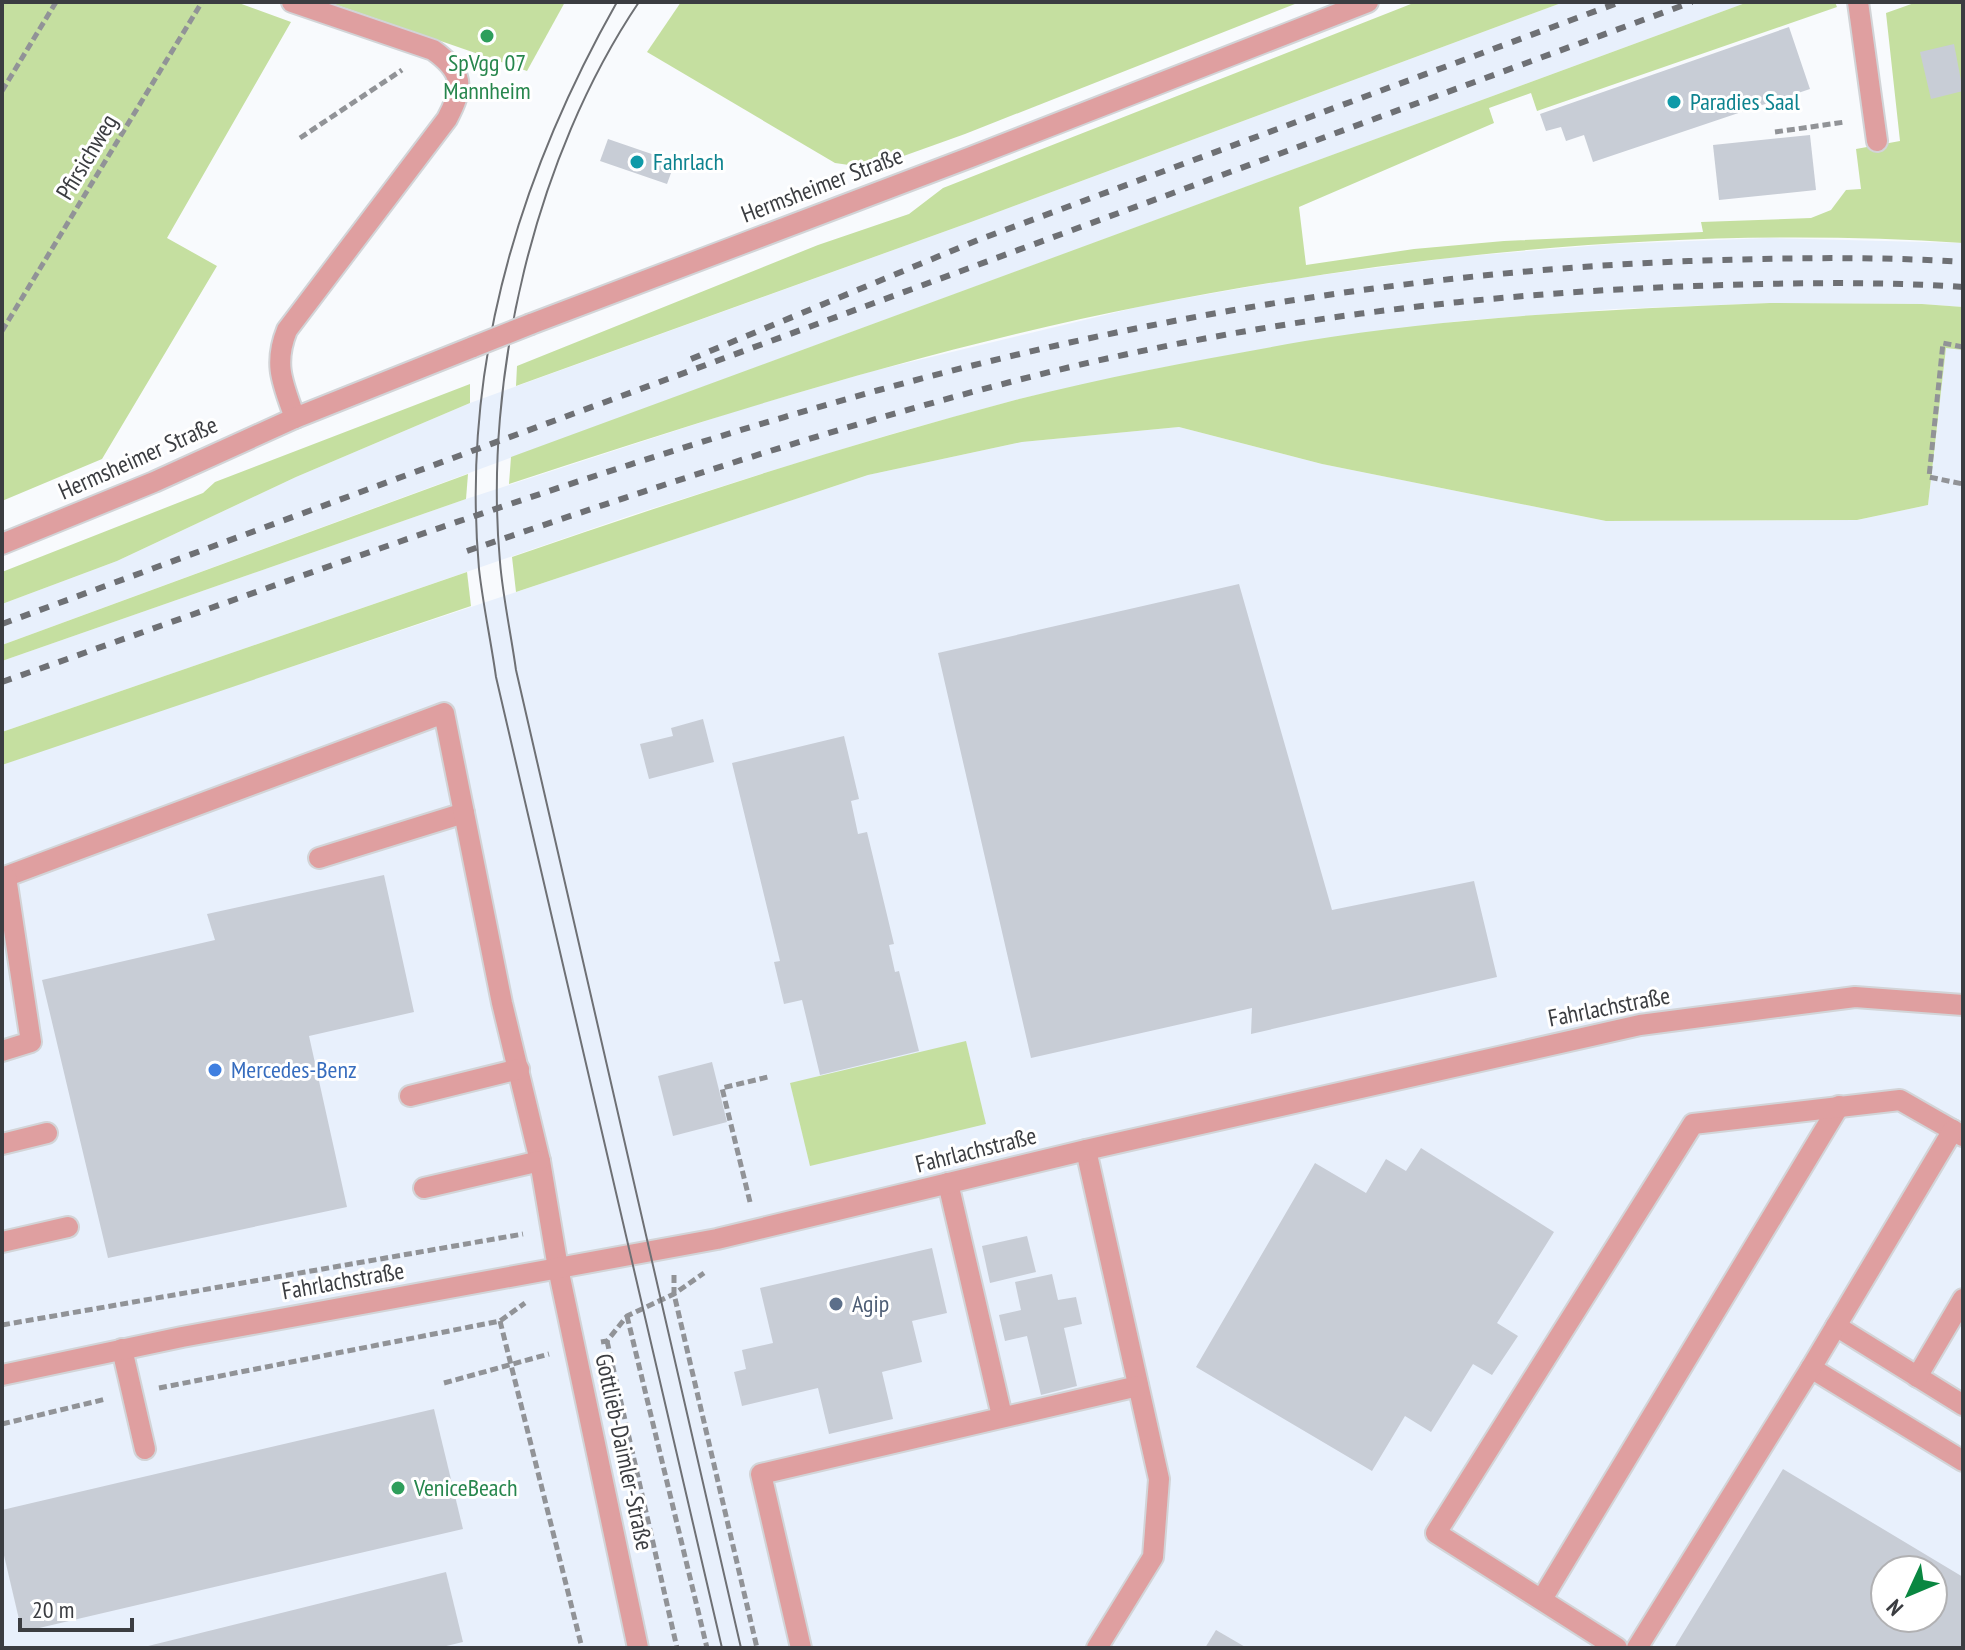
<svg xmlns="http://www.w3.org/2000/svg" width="1965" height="1650" font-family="'PT Sans Narrow',sans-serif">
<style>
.built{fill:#e8f0fc;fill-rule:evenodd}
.green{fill:#c5dfa0}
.building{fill:#c8cdd6;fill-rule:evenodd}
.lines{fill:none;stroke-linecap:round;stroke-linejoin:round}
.minor-casing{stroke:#d2d4d7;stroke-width:24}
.path{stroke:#919397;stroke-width:5;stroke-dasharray:8 4;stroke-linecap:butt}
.minor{stroke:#df9fa0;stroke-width:20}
.tram{stroke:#6e7074;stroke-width:2}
.rail{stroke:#6e7074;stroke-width:6;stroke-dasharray:10 10;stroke-linecap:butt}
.minor-bridge-casing{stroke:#d2d4d7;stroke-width:24;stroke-linecap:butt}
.minor-bridge{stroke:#df9fa0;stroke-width:20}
.leisure-dot{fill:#2e9e5b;stroke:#fff;stroke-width:3}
.culture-dot{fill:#0f9aa8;stroke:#fff;stroke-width:3}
.shop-dot{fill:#3f7fe0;stroke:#fff;stroke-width:3}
.service-dot{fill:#5c6f8a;stroke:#fff;stroke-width:3}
.labels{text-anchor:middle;stroke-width:6;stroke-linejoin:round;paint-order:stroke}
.leisure-label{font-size:24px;fill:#27864d;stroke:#fff}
.culture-label{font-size:24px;fill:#0d838f;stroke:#fff;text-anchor:start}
.street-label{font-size:24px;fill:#3b3d41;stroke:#fff}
.shop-label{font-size:24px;fill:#366cbe;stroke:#fff;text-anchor:start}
.service-label{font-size:24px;fill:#4e5e75;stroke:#fff;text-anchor:start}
</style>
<rect width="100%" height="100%" fill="#f8fafd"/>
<g class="built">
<polygon points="1564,2 1748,2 2,645 2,604 117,561 296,477 470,403 971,222"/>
<polygon points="1769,238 1963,243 1963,307 1922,304 1770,303 1614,309 1460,321 1308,341 1160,368 1023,398 892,434 761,474 632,515 2,732 2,661 466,499 742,409 873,371 1146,305 1299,278 1456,257 1613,244"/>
<path d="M1946,347l17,3v1298h-1961v-883l72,-26 794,-264 154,-33 157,-15 143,37 284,57 251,-1 71,-15zM1885,1570h48v48h-48z"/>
</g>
<g class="green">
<polygon points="2,2 236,2 291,22 167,238 217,266 102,459 2,501"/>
<polygon points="328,2 565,2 527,71"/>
<polygon points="681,2 1300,2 965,134 870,168 835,163 647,52"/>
<polygon points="1416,2 1564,2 971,222 516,386 517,366 818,245 909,214 943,188"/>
<path d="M1748,2h87l2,5 -300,104 -6,-18 -42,15 5,15 -195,84 7,58 108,-16 90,-8 199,-9 -2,-10 110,-4 20,-8 15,-20 15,-1 -5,-40 44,-8 -14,-128 31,-11h46v241c-268,-18 -552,10 -815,62 -217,43 -429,110 -639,179l2,-27z"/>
<path d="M1770,303l152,1 41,3v43l-17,-2 -18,157 -71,15 -251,1 -284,-57 -143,-37 -157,15 -154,33 -352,117 -4,-35c168,-58 336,-113 507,-158 94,-24 191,-41 286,-58 154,-25 310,-32 465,-38z"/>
<polygon points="470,384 470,403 296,477 117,561 2,604 2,572 203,493 215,482"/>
<polygon points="468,474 466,499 2,661 2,645"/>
<polygon points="467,572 471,606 2,765 2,732"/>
<polygon points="966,1041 986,1124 810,1166 790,1083"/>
</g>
<g class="building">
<polygon points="1789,27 1810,89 1593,162 1584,135 1566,141 1561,127 1546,131 1540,114"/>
<polygon points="1954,44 1963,91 1931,99 1920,52"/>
<polygon points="1810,135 1816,190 1719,200 1713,145"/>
<polygon points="608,139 675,162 667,184 600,161"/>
<polygon points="1239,584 1332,910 1474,881 1497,977 1251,1034 1252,1008 1031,1058 938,653"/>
<polygon points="703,719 714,762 649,779 640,744 673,736 671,728"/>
<polygon points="844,736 859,799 851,801 858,834 867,832 894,944 889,945 895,972 899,971 919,1051 820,1075 802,1000 784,1004 774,962 780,961 732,763"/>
<polygon points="384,875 414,1012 309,1036 347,1207 108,1258 42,980 215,940 207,914"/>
<polygon points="712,1062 727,1122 673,1136 658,1076"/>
<polygon points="1421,1148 1554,1232 1497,1323 1518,1336 1492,1375 1473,1364 1431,1432 1405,1416 1372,1471 1196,1367 1315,1163 1366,1193 1386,1159 1406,1171"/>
<polygon points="1027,1236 1036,1272 990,1283 982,1246"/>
<polygon points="932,1248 947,1313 912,1321 922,1362 882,1372 893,1419 829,1434 818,1388 742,1406 734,1372 746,1369 742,1350 773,1343 760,1288"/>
<polygon points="1052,1274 1058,1300 1076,1297 1082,1324 1064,1328 1077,1386 1041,1395 1027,1336 1005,1341 999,1315 1021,1310 1015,1282"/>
<polygon points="434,1409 463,1529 22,1632 2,1547 2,1510"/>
<path d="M1783,1469l180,108v71h-289zM1885,1570h48v48h-48z"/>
<polygon points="446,1572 463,1642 438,1648 140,1648"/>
<polygon points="1216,1630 1247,1648 1205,1648"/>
</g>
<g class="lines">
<defs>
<g id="minor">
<path d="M292,2l141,48c31,22 31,37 14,69l-160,211c-14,35 -4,54 8,88"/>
<polyline points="1858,2 1877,141"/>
<polyline points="531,324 971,157 1368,2"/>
<polyline points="2,544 154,482 295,418 473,347"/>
<polyline points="319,858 464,813"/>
<polyline points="2,878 444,713 502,1003 540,1161 558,1268 638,1648"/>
<polyline points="2,1051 31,1042 6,877"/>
<polyline points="410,1096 519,1069"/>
<polyline points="2,1144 47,1133"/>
<polyline points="1086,1150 1159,1479 1153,1557 1097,1648"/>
<polyline points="948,1183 1002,1416"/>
<polyline points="424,1188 540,1161"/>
<polyline points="2,1242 68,1227"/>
<polyline points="1836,1326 1963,1405"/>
<polyline points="122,1349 145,1449"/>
<polyline points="1811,1368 1963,1461"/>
<polyline points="2,1375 182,1337 717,1239 1086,1150 1640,1025 1855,997 1963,1005"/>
<polyline points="1917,1377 1963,1299"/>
<polyline points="1542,1599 1839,1106"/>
<polyline points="801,1648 761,1474 1138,1386"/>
<polyline points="1617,1648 1436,1533 1693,1124 1900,1100 1963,1136"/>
<polyline points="1637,1648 1811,1368 1953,1130"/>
</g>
</defs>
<use href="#minor" class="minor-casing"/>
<g class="path">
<polyline points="2,91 56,2"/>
<polyline points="1775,132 1845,122"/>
<polyline points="300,138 402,70"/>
<polyline points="2,331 202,2"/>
<polyline points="1963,347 1943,343 1929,477 1963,484"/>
<polyline points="750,1202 722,1088 768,1077"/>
<polyline points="674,1275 674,1294 757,1648"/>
<polyline points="627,1316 707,1648"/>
<polyline points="500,1321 582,1648"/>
<polyline points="2,1325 523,1234"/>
<polyline points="607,1341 677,1648"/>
<polyline points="601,1342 607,1341 627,1316 674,1294 704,1273"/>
<polyline points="444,1383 549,1354"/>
<polyline points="159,1388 500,1321 525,1303"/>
<polyline points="2,1424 106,1399"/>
</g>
<use href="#minor" class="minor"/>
<g class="tram">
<path d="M617,2c-99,175 -156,365 -138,567 4,36 12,72 17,108l226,971"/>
<path d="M639,2c-104,154 -156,376 -139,560 3,36 11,72 16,108l225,978"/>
</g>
<g class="rail">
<polyline points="691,359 978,240 1620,2"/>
<path d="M467,551c182,-62 364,-123 551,-171 220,-57 449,-86 676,-94 90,-3 180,-5 269,1"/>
<polyline points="2,624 1692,2"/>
<path d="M2,682c290,-102 580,-210 877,-292 265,-73 535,-118 810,-129 91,-3 183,-5 274,1"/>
</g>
<defs>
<polyline id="minor-bridge" points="473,347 531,324"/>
</defs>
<use href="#minor-bridge" class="minor-bridge-casing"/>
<use href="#minor-bridge" class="minor-bridge"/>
</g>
<g class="leisure-dot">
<circle cx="487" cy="36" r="8"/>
<circle cx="398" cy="1488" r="8"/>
</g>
<g class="culture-dot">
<circle cx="1674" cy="102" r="8"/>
<circle cx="637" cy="162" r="8"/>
</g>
<circle class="shop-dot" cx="215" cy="1070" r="8"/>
<circle class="service-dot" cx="836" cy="1304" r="8"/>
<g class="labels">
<g class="leisure-label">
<text x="487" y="71">SpVgg 07<tspan x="487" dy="28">Mannheim</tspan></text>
<text x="414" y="1496" text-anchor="start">VeniceBeach</text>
</g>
<g class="culture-label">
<text x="1690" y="110">Paradies Saal</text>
<text x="653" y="170">Fahrlach</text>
</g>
<g class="street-label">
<text transform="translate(87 157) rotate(-59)" y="8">Pfirsichweg</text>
<text transform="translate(822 185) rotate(-21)" y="8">Hermsheimer Straße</text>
<text transform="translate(138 458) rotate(-24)" y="8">Hermsheimer Straße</text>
<text transform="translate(1609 1007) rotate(-11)" y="8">Fahrlachstraße</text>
<text transform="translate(976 1150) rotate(-14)" y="8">Fahrlachstraße</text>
<text transform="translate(343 1281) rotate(-10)" y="8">Fahrlachstraße</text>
<text transform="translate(624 1452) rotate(78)" y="8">Gottlieb-Daimler-Straße</text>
</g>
<g class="shop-label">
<text x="231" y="1078">Mercedes-Benz</text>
</g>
<g class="service-label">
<text x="852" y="1312">Agip</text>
</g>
</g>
<rect width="1965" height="1650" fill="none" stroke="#3b3d41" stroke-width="8"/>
<g transform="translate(1909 1594) rotate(226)"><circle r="38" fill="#ffffff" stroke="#b1b1b3" stroke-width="2"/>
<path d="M0-6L14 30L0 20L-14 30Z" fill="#0a8741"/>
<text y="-12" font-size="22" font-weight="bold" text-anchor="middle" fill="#3b3d41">N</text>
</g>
<path d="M20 1618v12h112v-12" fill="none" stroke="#3b3d41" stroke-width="4"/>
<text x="32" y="1618" font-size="24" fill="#3b3d41" stroke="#ffffff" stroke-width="6" paint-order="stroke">20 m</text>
</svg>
